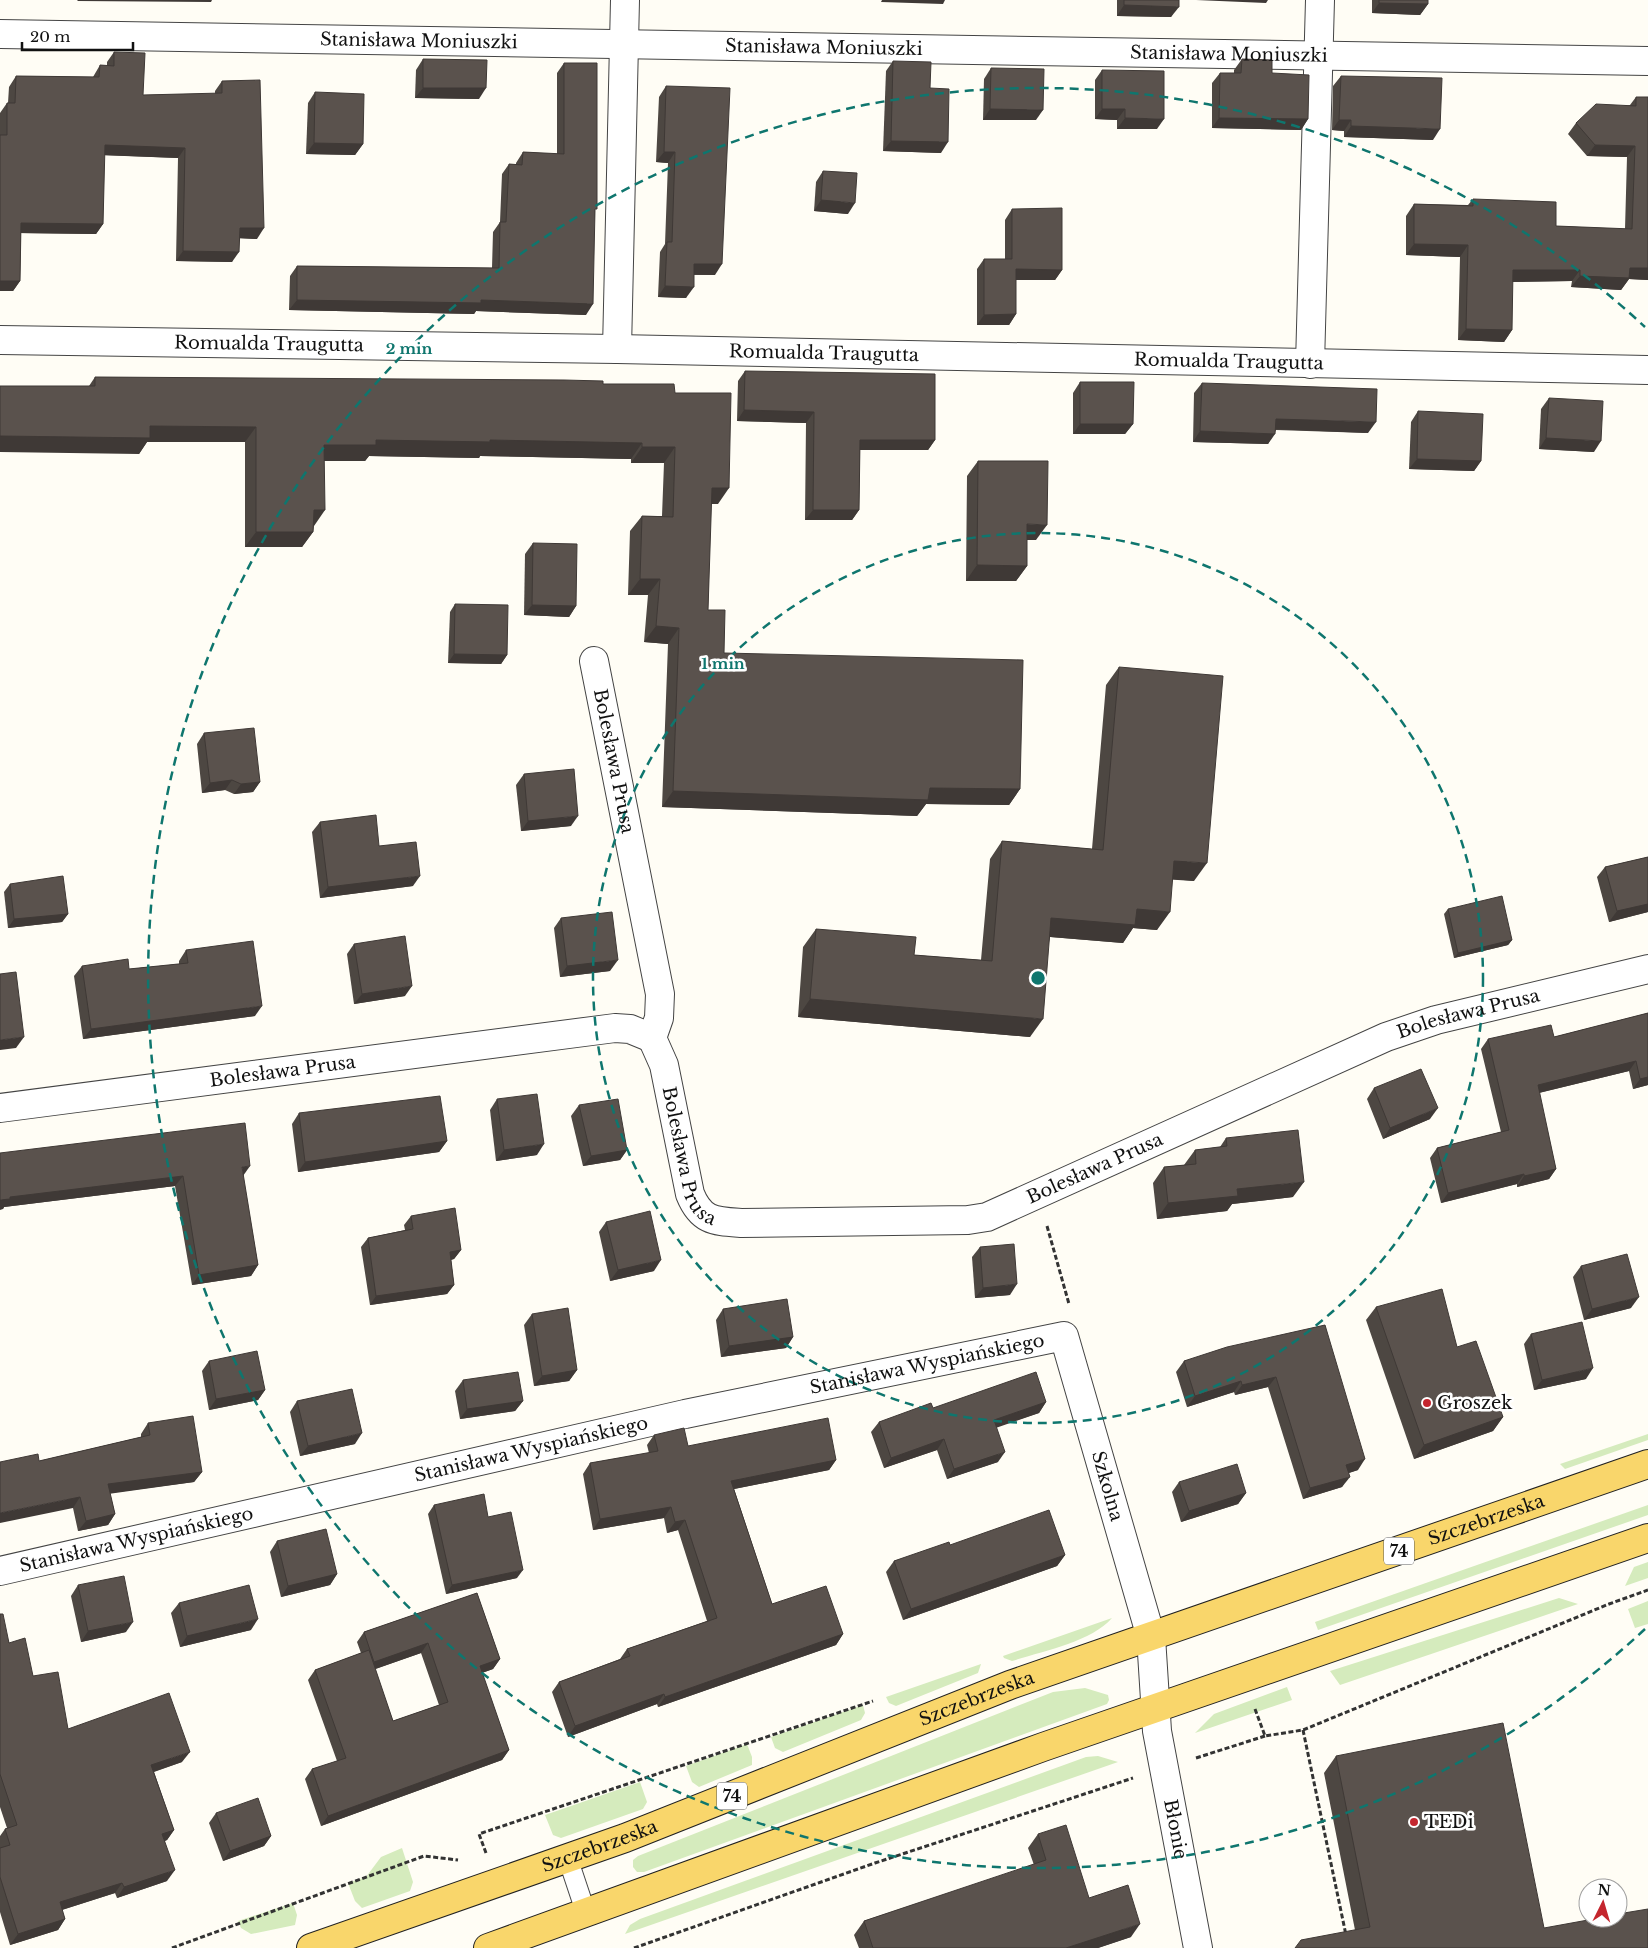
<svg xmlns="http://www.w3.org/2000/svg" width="1648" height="1948" font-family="'Libre Baskerville',serif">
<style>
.green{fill:#d5ebbd}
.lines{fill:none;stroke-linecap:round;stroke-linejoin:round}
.service-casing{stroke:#444;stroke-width:21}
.minor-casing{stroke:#444;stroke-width:30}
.tertiary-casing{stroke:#444;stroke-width:30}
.primary-casing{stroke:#222;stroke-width:30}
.path{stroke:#333;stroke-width:3;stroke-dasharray:5 2.5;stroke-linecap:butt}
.service{stroke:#fff;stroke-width:19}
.minor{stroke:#fff;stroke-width:28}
.tertiary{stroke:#fff;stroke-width:28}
.primary{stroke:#f9d66b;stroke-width:28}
.wall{fill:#4d4742;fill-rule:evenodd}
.shaded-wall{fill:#3f3936}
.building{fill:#5a524d;stroke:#3f3936}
.ring{fill:none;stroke:#0f766e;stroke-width:2.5;stroke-dasharray:9 6}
.poi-dot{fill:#c4262e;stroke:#fff;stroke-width:2}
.labels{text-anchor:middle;stroke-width:5;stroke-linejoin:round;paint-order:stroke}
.shield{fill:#fff;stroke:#585858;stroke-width:1}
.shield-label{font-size:16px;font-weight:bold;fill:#111}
.street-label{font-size:18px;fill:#111;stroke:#fff}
.poi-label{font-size:18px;fill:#111;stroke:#fff;text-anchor:start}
.centre{fill:#0f766e;stroke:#fff;stroke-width:2.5}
.ring-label{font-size:15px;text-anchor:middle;font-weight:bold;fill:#0f766e;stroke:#fff;stroke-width:5;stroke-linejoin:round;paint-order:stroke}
</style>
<rect width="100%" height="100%" fill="#fffdf5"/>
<g class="green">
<polygon points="1648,1434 1648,1440 1565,1469 1560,1464"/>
<polygon points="1648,1505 1648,1515 1318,1630 1315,1622"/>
<polygon points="1648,1562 1648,1578 1625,1586 1634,1567"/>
<polygon points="1559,1598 1578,1604 1340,1685 1330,1671"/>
<polygon points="1648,1601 1648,1624 1635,1628 1628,1609"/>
<path d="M1112,1618c-21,24 -69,33 -100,43l-8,-3 -1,-2z"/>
<polygon points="981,1664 978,1673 896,1706 889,1703 886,1697"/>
<polygon points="1287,1687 1292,1700 1195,1733 1214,1714"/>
<polygon points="1085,1688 1108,1695 1109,1700 1107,1704 644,1872 637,1872 633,1867 633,1860 638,1856 1053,1692"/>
<polygon points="863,1705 865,1713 861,1720 783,1752 775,1748 771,1737"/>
<polygon points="747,1744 752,1757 752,1765 699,1787 692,1782 686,1766"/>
<polygon points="1098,1756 1118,1762 625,1934 630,1925 640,1919 1086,1757"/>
<polygon points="640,1782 647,1802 643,1809 561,1838 553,1835 545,1815"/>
<polygon points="402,1848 413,1882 410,1891 362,1908 355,1901 348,1883 366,1877 381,1857"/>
<polygon points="293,1903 297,1915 295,1925 251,1934 241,1928 238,1921"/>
</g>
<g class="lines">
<defs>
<polyline id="service" points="568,1859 586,1913"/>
<g id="minor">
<path id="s1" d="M0,34l1648,27"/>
<path id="s2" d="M0,340l617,9 1031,21"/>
<polyline points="617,349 625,0"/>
<polyline points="1310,364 1320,0"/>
<path id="s3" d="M594,661l66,333 -1,24 -7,20 12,27 26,129c11,27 24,27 51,29l227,-3 19,-3 399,-180 50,-17 212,-51"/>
<path id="s4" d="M0,1108l615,-80 15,1 22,9"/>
<path id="s5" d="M0,1571l685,-157 379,-78 87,301"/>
</g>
<g id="tertiary">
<path id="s6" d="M1151,1637l6,94 41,217"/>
</g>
<g id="primary">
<path id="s7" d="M311,1948l314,-110 385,-153 638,-221"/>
<polyline points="488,1948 1043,1747 1648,1538"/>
</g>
</defs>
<use href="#service" class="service-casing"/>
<use href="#minor" class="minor-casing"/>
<use href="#tertiary" class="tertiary-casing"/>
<use href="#primary" class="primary-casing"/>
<g class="path">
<polyline points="1047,1226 1069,1304"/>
<polyline points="1255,1709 1265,1736 1303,1730 1609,1604 1648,1590"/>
<polyline points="1303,1730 1346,1935"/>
<polyline points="1196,1758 1265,1736"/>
<polyline points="486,1853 479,1834 873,1701"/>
<polyline points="172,1948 424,1856 458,1860"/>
<polyline points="634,1948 875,1863 1133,1778"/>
</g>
<use href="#service" class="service"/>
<use href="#minor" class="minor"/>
<use href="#tertiary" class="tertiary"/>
<use href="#primary" class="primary"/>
</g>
<g class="wall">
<polygon points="1117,0 1179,0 1171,17 1117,16"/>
<polygon points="1372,0 1428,0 1428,4 1420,15 1372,13"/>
<polygon points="114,52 143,95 215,94 215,91 222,81 257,239 240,238 232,262 176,261 178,158 104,155 103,224 96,234 21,233 20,281 13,291 0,291 0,113 7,103 8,103 9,87 16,76 93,77 100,65 107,66 107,62"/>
<polygon points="423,59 479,99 415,98 416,70"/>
<polygon points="1242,59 1272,73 1308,119 1301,130 1212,128 1212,83 1220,73 1234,73 1234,70"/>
<polygon points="893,61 930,88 941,153 883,151 886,71"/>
<polygon points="564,63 595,212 586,315 476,311 474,314 289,310 290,276 297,266 492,268 493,232 500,222 502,174 509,164 516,165 516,163 523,152 557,154 557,73"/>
<polygon points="991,68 1036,120 983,120 984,79"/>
<polygon points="1102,70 1157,129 1117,129 1117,120 1095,119 1095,80"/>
<polygon points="1341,76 1433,140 1344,137 1344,131 1332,130 1333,86"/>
<polygon points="666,86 715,275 694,275 686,298 658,297 660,252 665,244 668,163 656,162 659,97"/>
<polygon points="315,92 363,144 355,155 306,154 308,103"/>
<polygon points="1636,97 1648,97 1648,280 1629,279 1621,290 1571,287 1572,281 1512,282 1512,330 1504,342 1458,340 1460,257 1406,255 1406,216 1414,204 1468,205 1473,199 1556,226 1625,229 1627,157 1587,156 1568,134 1576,123 1630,105"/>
<polygon points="823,171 848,214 814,211 816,182"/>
<polygon points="1012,209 1062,270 1055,280 1016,280 1016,314 1009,325 977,325 977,269 984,259 1005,259 1005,220"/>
<polygon points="745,371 935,440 928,450 860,450 859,510 852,520 805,520 806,423 737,421 738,381"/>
<polygon points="95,377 603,384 675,393 718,504 711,504 708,610 724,653 1020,789 1009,805 926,804 917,816 662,807 668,644 644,642 648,595 628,595 630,531 642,516 662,516 664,463 631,463 631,459 480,456 479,458 369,456 365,461 324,461 313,532 302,547 245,547 245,442 147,442 139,454 89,386"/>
<polygon points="1080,382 1133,424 1125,434 1073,434 1073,393"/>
<polygon points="1202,383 1368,433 1276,430 1268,444 1193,442 1194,393"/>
<polygon points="1549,398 1594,452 1539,449 1541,409"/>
<polygon points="1418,411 1481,461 1474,471 1409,469 1411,422"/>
<polygon points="978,461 1036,540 1027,540 1027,566 1016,581 966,581 967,476"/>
<polygon points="533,543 576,606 569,617 524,615 525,554"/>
<polygon points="455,604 507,655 501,664 448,663 450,612"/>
<polygon points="1119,667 1194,881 1173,879 1157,930 1133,928 1123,943 1050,937 1030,1037 798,1017 803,947 816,929 914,955 981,960 990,859 1002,841 1092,849 1106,685"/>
<polygon points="204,733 260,782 253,792 234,794 225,790 202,793 197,744"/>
<polygon points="524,774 571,826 521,831 516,785"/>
<polygon points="320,822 379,846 413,886 320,898 312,832"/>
<polygon points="1648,857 1648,912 1609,922 1597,877 1605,867"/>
<polygon points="10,884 68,914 62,922 8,928 4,892"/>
<polygon points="1448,909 1512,940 1508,945 1454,958 1444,914"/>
<polygon points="561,918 610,971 560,977 554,928"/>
<polygon points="354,944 405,996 354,1004 347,954"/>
<polygon points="186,950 255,1016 83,1039 74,976 82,966 129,969 179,964 179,961"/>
<polygon points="1648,1013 1648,1085 1633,1089 1629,1071 1539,1093 1556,1169 1549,1179 1517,1187 1517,1184 1441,1203 1430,1158 1437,1148 1501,1132 1481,1049 1488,1039 1554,1037"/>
<polygon points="1374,1088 1430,1119 1383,1139 1367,1099"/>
<polygon points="497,1099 537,1155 496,1161 490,1110"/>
<polygon points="579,1105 627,1150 620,1160 583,1166 571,1116"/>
<polygon points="299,1113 447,1141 439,1152 298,1172 292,1124"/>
<polygon points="1226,1138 1293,1197 1232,1204 1227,1211 1157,1219 1153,1183 1164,1167 1184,1165 1195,1150 1220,1147"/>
<polygon points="0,1153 243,1176 258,1265 251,1276 192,1285 175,1186 4,1207 3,1209"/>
<polygon points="411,1216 461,1250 454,1259 451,1260 454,1285 447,1294 370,1305 361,1247 368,1238 405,1230 404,1225"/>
<polygon points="606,1222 654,1271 610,1281 599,1232"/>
<polygon points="980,1247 1010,1295 975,1298 972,1257"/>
<polygon points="1581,1266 1631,1308 1584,1320 1573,1277"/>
<polygon points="1376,1307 1457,1347 1503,1417 1493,1431 1414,1459 1366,1320"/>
<polygon points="723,1309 793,1337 786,1348 721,1357 716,1320"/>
<polygon points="532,1314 577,1370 569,1381 534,1386 524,1325"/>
<polygon points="1325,1325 1358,1470 1349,1473 1342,1487 1303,1499 1268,1387 1235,1395 1234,1392 1187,1407 1176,1372 1184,1361"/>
<polygon points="1531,1334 1586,1379 1534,1390 1524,1344"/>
<polygon points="209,1361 265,1390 258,1400 209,1410 202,1371"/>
<polygon points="463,1380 523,1401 515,1411 460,1419 455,1391"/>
<polygon points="297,1401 355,1444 300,1456 290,1412"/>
<polygon points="1046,1402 1039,1413 996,1427 998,1462 947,1479 937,1450 884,1468 871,1432 879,1422 933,1408"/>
<polygon points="148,1423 202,1472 194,1482 110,1493 115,1514 108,1525 78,1531 73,1508 39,1461 141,1437 141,1434"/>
<polygon points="654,1435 688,1446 836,1460 829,1470 734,1489 772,1604 843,1634 836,1645 658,1707 657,1704 568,1737 552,1692 559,1682 620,1659 627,1649 707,1621 678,1530 667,1533 664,1518 593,1530 583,1474 590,1463 649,1453 647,1445"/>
<polygon points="1179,1482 1246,1493 1238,1504 1181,1522 1172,1492"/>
<polygon points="434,1505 488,1517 517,1578 446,1594 428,1514"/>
<polygon points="277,1541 337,1574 330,1585 281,1597 270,1552"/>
<polygon points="950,1545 1065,1555 1057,1566 903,1620 886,1572 894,1561"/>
<polygon points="78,1585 126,1632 81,1642 71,1596"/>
<path d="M477,1593l23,66 -7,10 -11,4 27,77 -7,10 -181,66 -16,-47 7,-10 25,-8 -29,-81 7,-10 46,-17 -4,-11 7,-10zM421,1653l18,52 -46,16 -18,-52z"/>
<polygon points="179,1603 251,1630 180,1647 171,1613"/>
<polygon points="0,1614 9,1643 33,1676 68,1729 182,1762 154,1772 174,1830 167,1840 165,1841 167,1881 117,1898 115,1893 62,1910 65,1919 58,1930 10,1945 0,1912 0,1836 5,1829 7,1828 0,1807"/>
<polygon points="1336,1756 1544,1928 1648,1948 1355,1930 1324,1773"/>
<polygon points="216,1813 271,1836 264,1846 223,1861 209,1823"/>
<polygon points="1038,1834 1089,1898 1131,1937 1098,1948 859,1948 854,1935 864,1921 1034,1865 1028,1848"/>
</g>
<g class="shaded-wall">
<polygon points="78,0 212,0 211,2 77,1"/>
<polygon points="882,0 945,0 943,4 881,2"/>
<polygon points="1196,0 1268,0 1266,3"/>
<polygon points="1379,3 1428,4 1420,15 1372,13"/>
<polygon points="1124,5 1179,7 1171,17 1117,16"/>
<polygon points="423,88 486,88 479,99 415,98"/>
<polygon points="990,109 1043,110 1036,120 983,120"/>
<polygon points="1102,109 1125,109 1117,120 1095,119"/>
<polygon points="1125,118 1164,119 1157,129 1117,129"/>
<polygon points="1219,118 1308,119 1301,130 1212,128"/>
<polygon points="1339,120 1351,120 1344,131 1332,130"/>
<polygon points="1351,126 1440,129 1433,140 1344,137"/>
<polygon points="891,141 948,142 941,153 883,151"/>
<polygon points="314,143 363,144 355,155 306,154"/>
<polygon points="105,145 185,148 178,158 98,155"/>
<polygon points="1595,145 1635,146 1627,157 1587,156"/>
<polygon points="664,152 675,152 668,163 656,162"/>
<polygon points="821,200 855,203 848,214 814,211"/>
<polygon points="21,223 103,224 96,234 14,233"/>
<polygon points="240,228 264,228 257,239 233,238"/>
<polygon points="1414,244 1468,245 1460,257 1406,255"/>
<polygon points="183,251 239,252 232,262 176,261"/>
<polygon points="694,264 722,264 715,275 687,274"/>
<polygon points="1630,268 1648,268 1648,280 1629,279 1621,290 1571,287 1580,276"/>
<polygon points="1016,269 1062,270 1055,280 1009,280"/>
<polygon points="1513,270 1580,270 1572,281 1505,282"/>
<polygon points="0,281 20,281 13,291 0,291"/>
<polygon points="665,286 694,287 686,298 658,297"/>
<polygon points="297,300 481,300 593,304 586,315 476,311 474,314 289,310"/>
<polygon points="1016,314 1009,325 977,325 984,315"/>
<polygon points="1466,329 1512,330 1504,342 1458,340"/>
<polygon points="744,410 814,412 806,423 737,421"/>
<polygon points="1276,419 1376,422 1368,433 1268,429"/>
<polygon points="1080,424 1133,424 1125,434 1073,434"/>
<polygon points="150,426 256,427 245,442 147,442 139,454 0,452 0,436"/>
<polygon points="1200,431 1275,434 1268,444 1193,442"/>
<polygon points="1546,438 1601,441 1594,452 1539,449"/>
<polygon points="376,440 490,440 642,443 631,459 480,456 479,458 369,456 365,461 313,461 324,445"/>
<polygon points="860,440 935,440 928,450 853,450"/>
<polygon points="642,447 675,447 664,463 631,463"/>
<polygon points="1417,459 1481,461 1474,471 1409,469"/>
<polygon points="712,488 729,488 718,504 700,504"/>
<polygon points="314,510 325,510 314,526"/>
<polygon points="813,510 859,510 852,520 805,520"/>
<polygon points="1027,524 1047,525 1036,540 1016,540"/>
<polygon points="256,532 313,532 302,547 245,547"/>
<polygon points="977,565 1027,566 1016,581 966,581"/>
<polygon points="640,579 660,579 648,595 628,595"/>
<polygon points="532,605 576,606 569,617 524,615"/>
<polygon points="656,626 679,628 668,644 644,642"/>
<polygon points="454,654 507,655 501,664 448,663"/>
<polygon points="232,780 225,790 202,793 210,783"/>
<polygon points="260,782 253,792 234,794 241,784"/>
<polygon points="930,788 1020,789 1009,805 926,804 917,816 662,807 673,791"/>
<polygon points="578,816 571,826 521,831 528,821"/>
<polygon points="1174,861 1207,863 1194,881 1162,879"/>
<polygon points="420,876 413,886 320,898 328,887"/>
<polygon points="1648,904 1648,912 1609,922 1617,911"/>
<polygon points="1137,909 1170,912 1157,930 1133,928 1123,943 1039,936 1051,918"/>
<polygon points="68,914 62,922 8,928 14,919"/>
<polygon points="1512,940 1508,945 1454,958 1458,953"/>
<polygon points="618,960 610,971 560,977 567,966"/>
<polygon points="412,986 405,996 354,1004 362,994"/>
<polygon points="810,999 1043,1019 1030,1037 798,1017"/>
<polygon points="262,1006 255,1016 83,1039 91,1029"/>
<polygon points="24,1037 16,1048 0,1050 0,1040"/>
<polygon points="1636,1061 1629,1071 1530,1095 1538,1085"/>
<polygon points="1648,1077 1648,1085 1633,1089 1640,1079"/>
<polygon points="1438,1108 1430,1119 1383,1139 1390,1128"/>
<polygon points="447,1141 439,1152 298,1172 305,1162"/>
<polygon points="544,1144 537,1155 496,1161 504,1150"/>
<polygon points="627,1150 620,1160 583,1166 591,1156"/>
<polygon points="250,1166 243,1176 242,1167"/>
<polygon points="1556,1169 1549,1179 1517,1187 1524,1176"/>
<polygon points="1524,1174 1517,1184 1441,1203 1448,1193"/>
<polygon points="183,1176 175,1186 4,1207 3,1209 0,1210 0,1200 10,1197"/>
<polygon points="1304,1182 1293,1197 1232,1204 1227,1211 1157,1219 1168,1203 1237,1189"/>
<polygon points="461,1250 454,1259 443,1261 450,1252"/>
<polygon points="661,1260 654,1271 610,1281 618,1270"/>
<polygon points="258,1265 251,1276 192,1285 199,1275"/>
<polygon points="1017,1284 1010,1295 975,1298 983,1288"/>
<polygon points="454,1285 447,1294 370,1305 376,1296"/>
<polygon points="1639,1297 1631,1308 1584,1320 1592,1309"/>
<polygon points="793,1337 786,1348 721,1357 729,1346"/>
<polygon points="1593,1368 1586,1379 1534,1390 1542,1380"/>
<polygon points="577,1370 569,1381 534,1386 542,1376"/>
<polygon points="1276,1377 1268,1387 1235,1395 1242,1385"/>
<polygon points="1241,1381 1234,1392 1187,1407 1195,1396"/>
<polygon points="265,1390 258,1400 209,1410 216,1399"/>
<polygon points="523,1401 515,1411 460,1419 467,1409"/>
<polygon points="1046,1402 1039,1413 987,1431 994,1420"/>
<polygon points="1503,1417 1493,1431 1414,1459 1424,1445"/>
<polygon points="362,1433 355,1444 300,1456 308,1446"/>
<polygon points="944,1439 937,1450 884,1468 891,1458"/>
<polygon points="1005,1452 998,1462 947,1479 954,1469"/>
<polygon points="1365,1459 1358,1470 1339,1476 1346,1465"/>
<polygon points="836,1460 829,1470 724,1491 731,1481"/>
<polygon points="202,1472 194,1482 101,1495 108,1484"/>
<polygon points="1350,1477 1342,1487 1303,1499 1310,1488"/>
<polygon points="1246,1493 1238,1504 1181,1522 1189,1511"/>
<polygon points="80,1497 73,1508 0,1523 0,1513"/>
<polygon points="671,1507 664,1518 593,1530 600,1519"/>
<polygon points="115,1514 108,1525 78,1531 86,1521"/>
<polygon points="685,1520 678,1530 667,1533 675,1522"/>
<polygon points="1065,1555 1057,1566 903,1620 911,1609"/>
<polygon points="523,1570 517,1578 446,1594 452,1585"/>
<polygon points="337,1574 330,1585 281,1597 288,1586"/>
<polygon points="258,1619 251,1630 180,1647 187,1636"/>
<polygon points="133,1622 126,1632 81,1642 88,1631"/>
<polygon points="843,1634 836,1645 658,1707 665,1697"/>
<polygon points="428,1643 421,1653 367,1672 374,1662"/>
<polygon points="500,1659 493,1669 473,1676 480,1666"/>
<polygon points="664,1694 657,1704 568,1737 575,1726"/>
<polygon points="509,1750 502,1760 321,1826 328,1816"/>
<polygon points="190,1752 182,1762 144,1775 151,1765"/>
<polygon points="174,1830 167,1840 155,1844 162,1834"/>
<polygon points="271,1836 264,1846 223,1861 230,1851"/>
<polygon points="175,1870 167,1881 117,1898 124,1887"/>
<polygon points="122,1883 115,1893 52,1913 60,1902"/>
<polygon points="65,1919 58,1930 10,1945 18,1934"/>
<polygon points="1140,1924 1131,1937 1098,1948 1066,1948"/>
</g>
<g class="building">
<polygon points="1124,0 1179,0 1179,7 1124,5"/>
<polygon points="1379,0 1428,0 1428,4 1379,3"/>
<polygon points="114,52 145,53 143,95 222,93 222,81 260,80 264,228 240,228 239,252 183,251 185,148 105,145 103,224 21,223 20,281 0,281 0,135 7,135 7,103 15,103 16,76 99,77 100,65 114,66"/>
<polygon points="423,59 487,60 486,88 423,88"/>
<polygon points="1242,59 1272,60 1272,73 1309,75 1308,119 1219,118 1220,73 1241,73"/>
<polygon points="893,61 931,62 930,88 949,89 948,142 891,141"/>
<polygon points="564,63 597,63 597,209 595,209 593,304 481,300 481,303 297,300 297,266 499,268 500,222 506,222 509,164 522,165 523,152 564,154"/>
<polygon points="991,68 1044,69 1043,110 990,109"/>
<polygon points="1102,70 1164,71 1164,119 1125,118 1125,109 1102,109"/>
<polygon points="1341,76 1442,78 1440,129 1351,126 1351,120 1339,120"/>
<polygon points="666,86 730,88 722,264 694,264 694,287 665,286 667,242 672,242 675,152 664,152"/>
<polygon points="315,92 364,94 363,144 314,143"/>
<polygon points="1636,97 1648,97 1648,268 1630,268 1629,278 1580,276 1580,270 1513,270 1512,330 1466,329 1468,245 1414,244 1414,204 1473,206 1473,199 1556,202 1556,226 1632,229 1635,146 1595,145 1576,123 1596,104 1636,106"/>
<polygon points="823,171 857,173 855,203 821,200"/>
<polygon points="1062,208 1062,270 1016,269 1016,314 984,315 984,259 1012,259 1012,209"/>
<polygon points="745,371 935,374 935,440 860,440 859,510 813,510 814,412 744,410"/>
<polygon points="95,377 564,380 603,381 603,384 674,384 675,393 731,393 729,488 712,488 708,610 725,610 724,653 1023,660 1020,789 930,788 928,800 673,791 679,628 656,626 660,579 640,579 642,516 673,517 675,447 642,447 642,443 490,440 490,442 376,440 376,445 324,445 325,510 314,510 313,532 256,532 256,427 150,426 150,438 0,436 0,386 95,386"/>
<polygon points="1080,382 1134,382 1133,424 1080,424"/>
<polygon points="1202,383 1377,389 1376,422 1276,419 1275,434 1200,431"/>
<polygon points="1549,398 1603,401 1601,441 1546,438"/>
<polygon points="1418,411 1483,414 1481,461 1417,459"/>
<polygon points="978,461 1048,461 1047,525 1027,524 1027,566 977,565"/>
<polygon points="533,543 577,544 576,606 532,605"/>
<polygon points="455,604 508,605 507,655 454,654"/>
<polygon points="1119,667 1223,676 1207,863 1174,861 1170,912 1137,909 1135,925 1051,918 1043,1019 810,999 816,929 916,937 914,955 992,961 1002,841 1103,850"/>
<polygon points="254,728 260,782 241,784 232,780 210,783 204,733"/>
<polygon points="574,769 578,816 528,821 524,774"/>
<polygon points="376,815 379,846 416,842 420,876 328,887 320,822"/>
<polygon points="1648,857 1648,904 1617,911 1605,867"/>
<polygon points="63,876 68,914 14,919 10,884"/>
<polygon points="1502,896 1512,940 1458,953 1448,909"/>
<polygon points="612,912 618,960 567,966 561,918"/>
<polygon points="405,936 412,986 362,994 354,944"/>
<polygon points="253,941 262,1006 91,1029 82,966 128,959 129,969 188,963 186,950"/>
<polygon points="16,972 24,1037 0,1040 0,974"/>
<polygon points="1648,1013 1648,1077 1640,1079 1636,1061 1538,1085 1556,1169 1524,1176 1524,1174 1448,1193 1437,1148 1509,1130 1488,1039 1551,1025 1554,1037"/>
<polygon points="1421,1069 1438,1108 1390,1128 1374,1088"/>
<polygon points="537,1094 544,1144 504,1150 497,1099"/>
<polygon points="440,1096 447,1141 305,1162 299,1113"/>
<polygon points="618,1099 627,1150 591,1156 579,1105"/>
<polygon points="245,1123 250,1166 242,1167 258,1265 199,1275 183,1176 10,1197 10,1199 0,1200 0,1153"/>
<polygon points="1298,1130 1304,1182 1237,1189 1238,1196 1168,1203 1164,1167 1196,1164 1195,1150 1227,1146 1226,1138"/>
<polygon points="455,1208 461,1250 450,1252 454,1285 376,1296 368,1238 413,1229 411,1216"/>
<polygon points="650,1211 661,1260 618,1270 606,1222"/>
<polygon points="1014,1244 1017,1284 983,1288 980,1247"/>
<polygon points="1627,1254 1639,1297 1592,1309 1581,1266"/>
<polygon points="1442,1289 1457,1347 1476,1341 1503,1417 1424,1445 1376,1307"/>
<polygon points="787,1299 793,1337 729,1346 723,1309"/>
<polygon points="568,1308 577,1370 542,1376 532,1314"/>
<polygon points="1582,1322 1593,1368 1542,1380 1531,1334"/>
<polygon points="1325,1325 1365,1459 1346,1465 1350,1477 1310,1488 1276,1377 1242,1385 1241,1381 1195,1396 1184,1361 1227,1347"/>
<polygon points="257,1351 265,1390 216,1399 209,1361"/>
<polygon points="518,1372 523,1401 467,1409 463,1380"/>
<polygon points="1036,1372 1046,1402 994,1420 1005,1452 954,1469 944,1439 891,1458 879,1422 931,1403 933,1408"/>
<polygon points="352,1389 362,1433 308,1446 297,1401"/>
<polygon points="193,1416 202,1472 108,1484 115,1514 86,1521 80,1497 0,1513 0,1462 38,1454 39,1461 150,1435 148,1423"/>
<polygon points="828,1418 836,1460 731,1481 772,1604 826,1586 843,1634 665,1697 664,1694 575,1726 559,1682 630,1656 627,1649 717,1618 685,1520 675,1522 671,1507 600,1519 590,1463 658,1451 654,1435 684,1428 688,1446"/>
<polygon points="1237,1464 1246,1493 1189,1511 1179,1482"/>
<polygon points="484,1494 488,1517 511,1512 523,1570 452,1585 434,1505"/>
<polygon points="1049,1510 1065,1555 911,1609 894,1561 949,1542 950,1545"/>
<polygon points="326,1529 337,1574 288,1586 277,1541"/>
<polygon points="124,1576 133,1622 88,1631 78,1585"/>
<polygon points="249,1585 258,1619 187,1636 179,1603"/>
<polygon points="477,1593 500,1659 480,1666 509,1750 328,1816 312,1769 346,1758 315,1670 369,1650 393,1721 448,1702 428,1643 374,1662 364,1632"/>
<polygon points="0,1614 3,1614 9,1643 25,1638 33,1676 58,1672 68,1729 169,1693 190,1752 151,1765 174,1830 162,1834 175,1870 124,1887 122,1883 60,1902 65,1919 18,1934 0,1877 0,1848 10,1845 5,1829 17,1825 0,1774"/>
<polygon points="1503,1723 1544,1928 1599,1918 1618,1918 1618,1914 1648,1909 1648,1948 1295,1948 1301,1940 1370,1927 1336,1756"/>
<polygon points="258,1798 271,1836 230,1851 216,1813"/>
<polygon points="1066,1825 1089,1898 1128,1885 1140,1924 1066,1948 873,1948 864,1921 1046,1860 1038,1834"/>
</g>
<g class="ring">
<circle cx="1038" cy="978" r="445"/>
<path d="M1645 1629A890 890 0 1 1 1645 327"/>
</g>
<g class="poi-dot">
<circle cx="1427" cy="1403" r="5"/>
<circle cx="1414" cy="1822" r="5"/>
</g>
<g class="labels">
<g class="shield">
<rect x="1384" y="1537.5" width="30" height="27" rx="4"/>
<rect x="717" y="1782.5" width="30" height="27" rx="4"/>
</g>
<g class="shield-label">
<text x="1399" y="1557">74</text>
<text x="732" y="1802">74</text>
</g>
<g class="street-label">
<text dy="6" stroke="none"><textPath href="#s1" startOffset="419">Stanisława Moniuszki</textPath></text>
<text dy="6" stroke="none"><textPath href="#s1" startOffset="824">Stanisława Moniuszki</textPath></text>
<text dy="6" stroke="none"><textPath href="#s1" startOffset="1229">Stanisława Moniuszki</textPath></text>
<text dy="6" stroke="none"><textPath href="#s2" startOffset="269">Romualda Traugutta</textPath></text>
<text dy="6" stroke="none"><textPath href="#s2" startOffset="824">Romualda Traugutta</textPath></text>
<text dy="6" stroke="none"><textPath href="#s2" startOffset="1229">Romualda Traugutta</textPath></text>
<text dy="6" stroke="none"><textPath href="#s3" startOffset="102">Bolesława Prusa</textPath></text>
<text dy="6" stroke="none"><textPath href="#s3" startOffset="1379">Bolesława Prusa</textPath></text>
<text dy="6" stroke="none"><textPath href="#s4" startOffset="285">Bolesława Prusa</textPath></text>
<text dy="6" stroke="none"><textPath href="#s3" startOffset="510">Bolesława Prusa</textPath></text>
<text dy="6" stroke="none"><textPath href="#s3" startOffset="974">Bolesława Prusa</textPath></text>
<text dy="6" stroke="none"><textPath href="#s5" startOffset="950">Stanisława Wyspiańskiego</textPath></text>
<text dy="6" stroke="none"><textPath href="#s5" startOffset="545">Stanisława Wyspiańskiego</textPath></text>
<text dy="6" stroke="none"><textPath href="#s5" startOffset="1246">Szkolna</textPath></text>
<text dy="6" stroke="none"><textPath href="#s7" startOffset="1251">Szczebrzeska</textPath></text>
<text dy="6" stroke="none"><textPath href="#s5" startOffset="140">Stanisława Wyspiańskiego</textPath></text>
<text dy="6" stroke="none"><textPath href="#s7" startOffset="711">Szczebrzeska</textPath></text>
<text dy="6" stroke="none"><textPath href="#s6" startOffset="194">Błonie</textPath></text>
<text dy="6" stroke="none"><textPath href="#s7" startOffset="306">Szczebrzeska</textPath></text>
</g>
<g class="poi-label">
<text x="1437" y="1409">Groszek</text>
<text x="1424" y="1828">TEDi</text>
</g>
</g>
<circle cx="1038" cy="978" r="8" class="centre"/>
<g class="ring-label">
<text x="409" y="354">2 min</text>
<text x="723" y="669">1 min</text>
</g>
<g transform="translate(1603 1903) rotate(5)"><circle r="24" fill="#ffffff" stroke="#a0a0a0"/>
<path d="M0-4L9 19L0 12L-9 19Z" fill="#c4262e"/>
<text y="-8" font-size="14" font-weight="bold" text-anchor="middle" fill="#111111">N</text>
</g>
<path d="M22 42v8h111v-8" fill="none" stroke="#111111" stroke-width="2.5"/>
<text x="30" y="42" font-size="15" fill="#111111" stroke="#ffffff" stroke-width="4" paint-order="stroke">20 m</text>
</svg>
